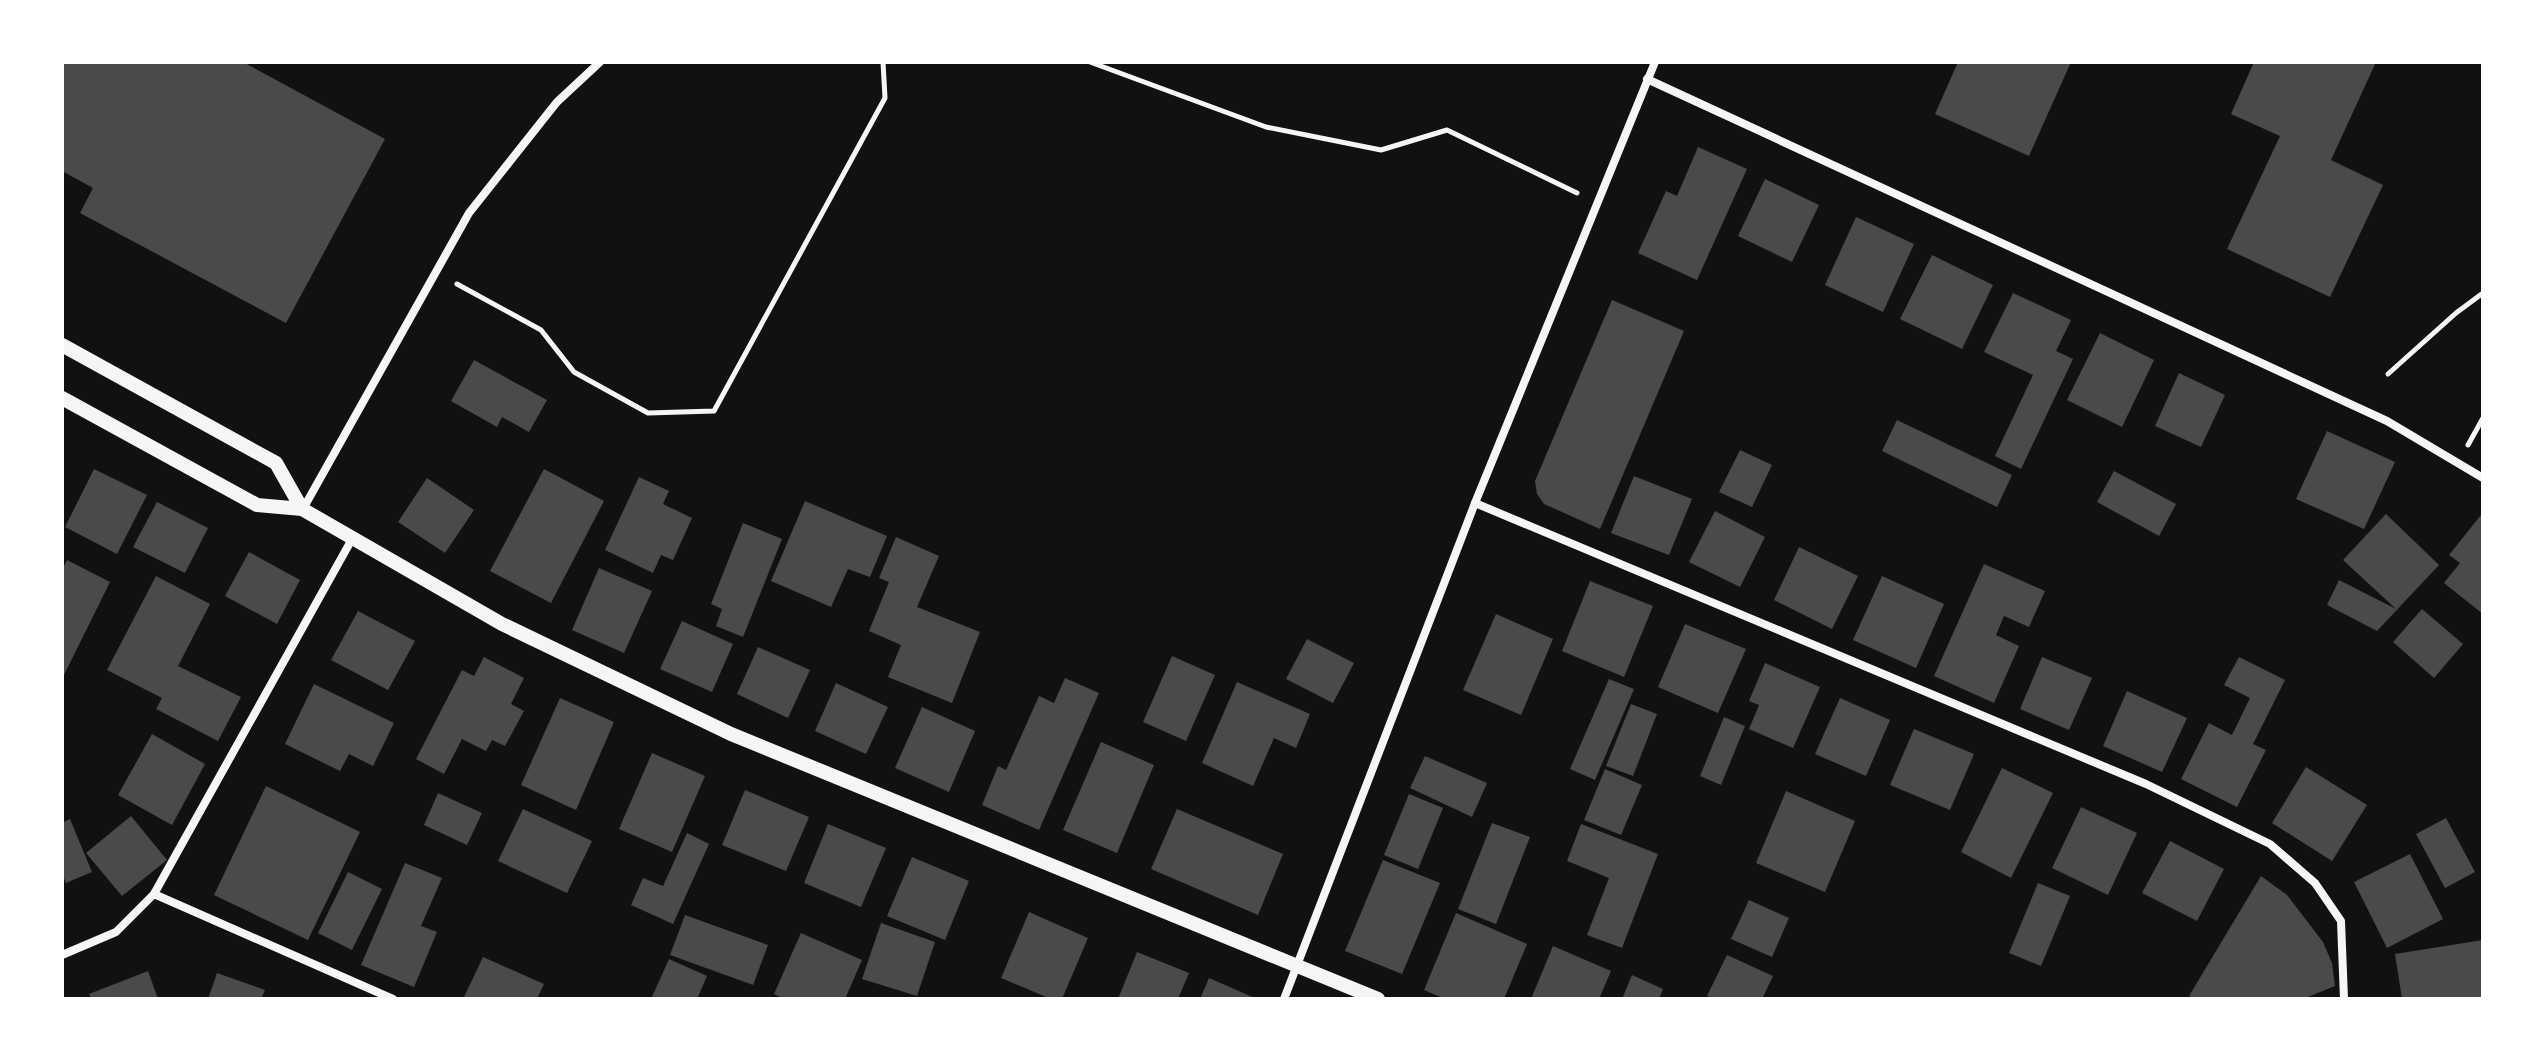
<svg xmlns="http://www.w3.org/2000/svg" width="2545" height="1061" font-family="'Source Sans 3',sans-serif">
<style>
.building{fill:#4a4a4a}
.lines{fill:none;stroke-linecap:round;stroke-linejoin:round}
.path{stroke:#f5f5f5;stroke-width:5}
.minor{stroke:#f5f5f5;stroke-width:8}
.tertiary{stroke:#f5f5f5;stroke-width:14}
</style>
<rect width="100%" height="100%" fill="#111"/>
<g class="building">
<polygon points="62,62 243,62 385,139 286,323 80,213 93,188 62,171"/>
<polygon points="1958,62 2071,62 2029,156 1935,114"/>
<polygon points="2254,62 2376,62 2331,160 2383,185 2330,297 2227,249 2280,136 2231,114"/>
<polygon points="1698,147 1747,169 1697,280 1638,253 1666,191 1677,196"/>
<polygon points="1765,179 1819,205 1792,262 1738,236"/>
<polygon points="1856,217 1914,244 1883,312 1825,285"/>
<polygon points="1932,255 1993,285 1962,349 1900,319"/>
<polygon points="2013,293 2071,320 2056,351 2073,359 2021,469 1995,456 2033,375 1984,352"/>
<polygon points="1612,300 1684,331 1600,529 1544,504 1537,494 1535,481"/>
<polygon points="2100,333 2154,360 2122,427 2067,400"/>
<polygon points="474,360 547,400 529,432 502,417 497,427 451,401"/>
<polygon points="2179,373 2225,395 2201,447 2155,426"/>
<polygon points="1897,420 2012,475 1997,507 1882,451"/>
<polygon points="2327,431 2395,462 2364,529 2296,499"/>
<polygon points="1740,450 1772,465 1752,507 1719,492"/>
<polygon points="94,469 147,495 117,554 65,527"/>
<polygon points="544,469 604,501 551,603 490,571"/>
<polygon points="2114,471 2176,504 2159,536 2097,502"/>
<polygon points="1634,476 1692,499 1669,555 1611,533"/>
<polygon points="639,477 669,491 663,504 692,518 673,560 661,555 653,573 605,550"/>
<polygon points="427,478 474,510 445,553 398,522"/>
<polygon points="805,501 887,536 870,577 848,569 831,607 771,581"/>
<polygon points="157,502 208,528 185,573 133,547"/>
<polygon points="1715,511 1765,537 1740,587 1689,562"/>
<polygon points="2386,514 2439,565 2377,631 2327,605 2339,580 2396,609 2343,560"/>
<polygon points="2481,515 2483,516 2483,614 2444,583 2460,563 2449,555"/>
<polygon points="743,523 782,539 743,637 716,626 722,609 711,604"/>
<polygon points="896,537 939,556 917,607 980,632 952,703 888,677 901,645 869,631 889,582 879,578"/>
<polygon points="1799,547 1858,576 1832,629 1774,600"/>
<polygon points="249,552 300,580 277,624 225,596"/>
<polygon points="67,560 110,582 62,679 62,570"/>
<polygon points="1984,564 2045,591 2029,627 2004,616 1996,635 2019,646 1994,703 1934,676"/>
<polygon points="599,568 652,591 624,653 572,630"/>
<polygon points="156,576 210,604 178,666 241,697 218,741 156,709 162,698 107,670"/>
<polygon points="1882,576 1944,604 1916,668 1853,640"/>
<polygon points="1590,581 1653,606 1624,677 1562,651"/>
<polygon points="2422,609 2463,644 2434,678 2393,642"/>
<polygon points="358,611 415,641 388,690 331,660"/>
<polygon points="1496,614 1553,639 1521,715 1463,690"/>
<polygon points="682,621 733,644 712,692 660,669"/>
<polygon points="1685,624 1746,649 1718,713 1658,687"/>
<polygon points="1307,639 1354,663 1333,703 1286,679"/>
<polygon points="758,647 810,670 788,718 737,694"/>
<polygon points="1172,656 1215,675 1186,741 1143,722"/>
<polygon points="484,657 524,678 511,704 524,711 505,746 492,740 486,751 462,739 444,774 416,759 462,670 474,676"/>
<polygon points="2042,657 2092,678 2069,730 2020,709"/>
<polygon points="2239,657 2285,680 2253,744 2266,750 2237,807 2181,779 2209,723 2232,735 2250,698 2224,685"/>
<polygon points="1765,663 1820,687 1793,748 1749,729 1759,705 1749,701"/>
<polygon points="1065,678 1099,693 1039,830 982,805 998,766 1006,770 1039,696 1054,703"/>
<polygon points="1609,679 1634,689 1595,780 1570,769"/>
<polygon points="1237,682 1310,714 1296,748 1274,738 1253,786 1202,763"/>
<polygon points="836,683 888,707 866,754 815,731"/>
<polygon points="314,684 394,723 373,766 349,754 340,771 285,744"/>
<polygon points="2127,691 2187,718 2162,772 2103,746"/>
<polygon points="560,698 614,722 576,810 521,785"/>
<polygon points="1840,698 1890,720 1866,776 1815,754"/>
<polygon points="1631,704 1657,714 1633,776 1606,766"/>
<polygon points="922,707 975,731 949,792 895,768"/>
<polygon points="1724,717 1745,726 1721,785 1700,776"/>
<polygon points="1914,729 1974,754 1950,810 1890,785"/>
<polygon points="152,734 205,764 172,825 118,795"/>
<polygon points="1101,742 1154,765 1117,853 1063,830"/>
<polygon points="652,753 705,776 672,852 619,829"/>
<polygon points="1425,756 1487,783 1472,817 1410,788"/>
<polygon points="2306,767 2367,805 2332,861 2272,823"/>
<polygon points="2002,768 2053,793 2011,878 1961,852"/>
<polygon points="1605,769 1642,785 1621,835 1584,820"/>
<polygon points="266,786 360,832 308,940 214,895"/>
<polygon points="745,790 809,817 786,871 722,845"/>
<polygon points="1786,791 1855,821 1825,892 1756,863"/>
<polygon points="438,793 482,813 467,845 424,825"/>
<polygon points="1409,794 1443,808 1418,869 1384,855"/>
<polygon points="2081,807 2137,833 2108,895 2052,868"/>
<polygon points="523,809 592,841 567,893 498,861"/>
<polygon points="1177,809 1283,854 1258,915 1151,869"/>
<polygon points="131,816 167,860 122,896 86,853"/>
<polygon points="2446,818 2475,872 2445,888 2416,834"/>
<polygon points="70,819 92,872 66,883 62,874 62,823"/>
<polygon points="1492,823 1530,837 1496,924 1458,909"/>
<polygon points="828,824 886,848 861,907 804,883"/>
<polygon points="1581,824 1658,854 1622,948 1587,935 1609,878 1567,861"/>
<polygon points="687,833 709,844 673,924 631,905 643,878 663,886"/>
<polygon points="2170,841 2224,869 2197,921 2142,893"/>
<polygon points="2410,854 2443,919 2387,948 2354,882"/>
<polygon points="912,857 969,881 945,940 887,916"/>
<polygon points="1383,860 1440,883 1402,974 1345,951"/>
<polygon points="405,863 442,878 421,926 437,932 414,987 361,965"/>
<polygon points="348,872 382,889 352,950 318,933"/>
<polygon points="2261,876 2287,895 2323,942 2332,963 2335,986 2303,999 2195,999 2189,996"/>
<polygon points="2038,883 2070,896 2041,966 2009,953"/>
<polygon points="1749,900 1789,918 1772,957 1731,939"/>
<polygon points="1029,912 1088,938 1062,999 1051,999 1001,978"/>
<polygon points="1456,913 1527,944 1504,999 1445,999 1424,990"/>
<polygon points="685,915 768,945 753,985 670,955"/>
<polygon points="881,923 935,942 917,996 862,979"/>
<polygon points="801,933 862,960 845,999 784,999 774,994"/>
<polygon points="2483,940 2483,999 2402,999 2395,954"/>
<polygon points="1553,946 1611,971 1599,999 1531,999"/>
<polygon points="1137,952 1189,973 1178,999 1118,999"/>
<polygon points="1727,955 1773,976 1762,999 1714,999 1707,996"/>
<polygon points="483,957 544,984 537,999 463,999"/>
<polygon points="669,959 707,976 697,999 651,999"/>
<polygon points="148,971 158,999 91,999 89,994"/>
<polygon points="217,973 265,990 261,999 208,999"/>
<polygon points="1632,975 1663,989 1659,999 1622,999"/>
<polygon points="1209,978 1257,999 1200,999"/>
</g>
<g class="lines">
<g class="path">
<polyline points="1090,62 1266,127 1381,150 1447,130 1577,193"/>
<polyline points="457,284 541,330 574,372 648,413 714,411 885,98 883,62"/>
<polyline points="2388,374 2456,313 2483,293"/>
<polyline points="2468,445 2483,418"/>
</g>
<g class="minor">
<polyline points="1647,79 2387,421 2483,478"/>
<polyline points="1475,503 2146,784 2270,844 2315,883 2341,921 2344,999"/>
<polyline points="303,509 469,213 557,102 600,62"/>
<polyline points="154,894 393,999"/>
<polyline points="62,955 116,932 154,894 352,539"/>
<polyline points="1284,999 1475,503 1655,62"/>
</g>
<g class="tertiary">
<polyline points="62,345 276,463 302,509"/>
<polyline points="62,398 257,505 302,509 502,624 731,734 1378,999"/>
</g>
</g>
<rect width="2545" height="1061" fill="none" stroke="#ffffff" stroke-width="128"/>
</svg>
